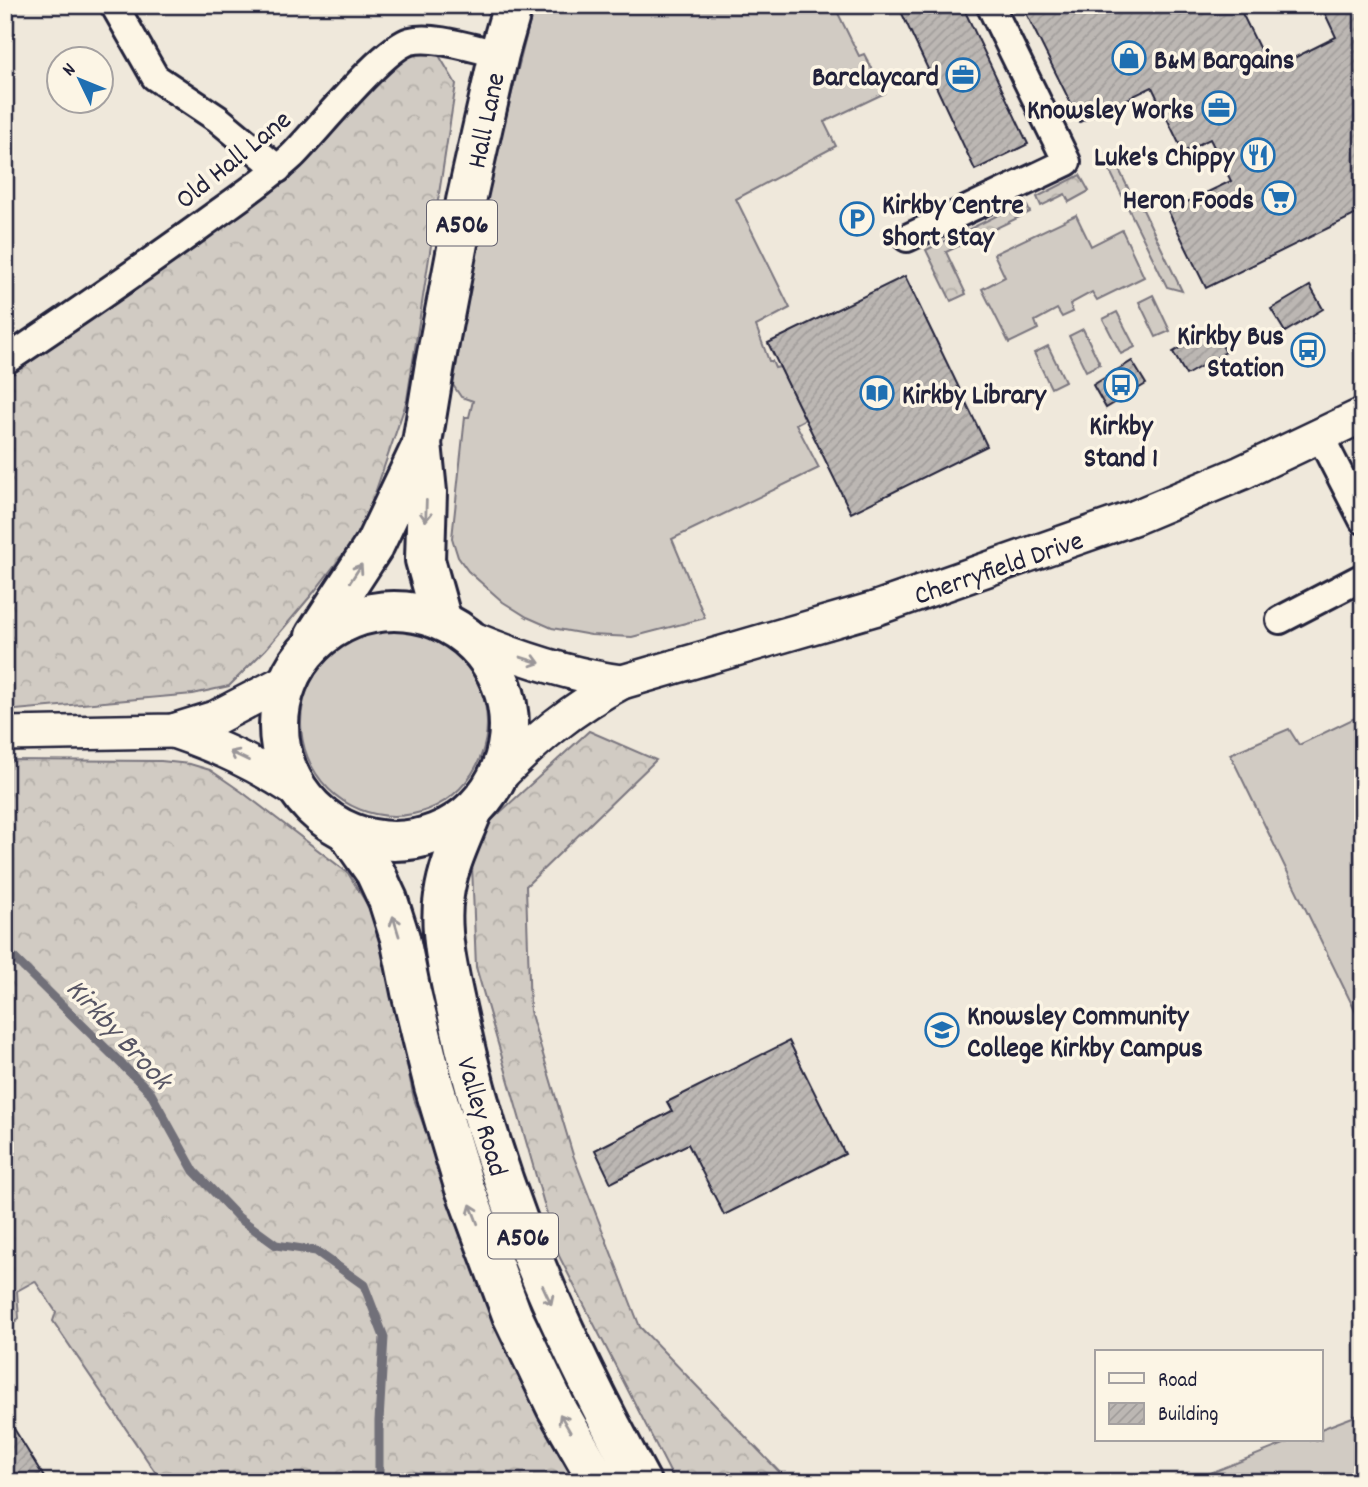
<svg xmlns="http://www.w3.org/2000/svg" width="1368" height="1487" font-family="Dekko,sans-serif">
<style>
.grass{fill:#d1cbc3;stroke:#7a767f;stroke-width:2}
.forest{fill:url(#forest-crowns);stroke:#7a767f;stroke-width:2}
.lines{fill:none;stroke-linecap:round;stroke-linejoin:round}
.stream{stroke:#716f79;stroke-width:9}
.building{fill:url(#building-hatch);stroke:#22223b;stroke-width:2}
.minor-casing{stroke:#22223b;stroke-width:32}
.tertiary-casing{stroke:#22223b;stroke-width:38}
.primary-casing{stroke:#22223b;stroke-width:44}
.minor{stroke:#fcf5e5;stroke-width:26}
.tertiary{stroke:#fcf5e5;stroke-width:33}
.primary{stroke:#fcf5e5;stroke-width:38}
.oneway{stroke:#9a9698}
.labels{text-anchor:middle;stroke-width:7;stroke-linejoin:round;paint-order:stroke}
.shield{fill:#fcf5e5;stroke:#63616e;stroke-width:2}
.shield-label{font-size:26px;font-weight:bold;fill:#22223b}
.poi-label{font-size:28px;font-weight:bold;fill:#22223b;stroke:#fcf5e5;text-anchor:end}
.street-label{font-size:28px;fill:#22223b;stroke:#fcf5e5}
.water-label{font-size:30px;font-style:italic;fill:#575564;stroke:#fcf5e5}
</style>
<defs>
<pattern id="forest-crowns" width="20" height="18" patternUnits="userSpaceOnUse" patternTransform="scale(1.75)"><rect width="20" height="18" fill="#d1cbc3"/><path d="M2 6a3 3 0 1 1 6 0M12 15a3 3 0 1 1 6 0" fill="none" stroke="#b3aea8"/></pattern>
<pattern id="building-hatch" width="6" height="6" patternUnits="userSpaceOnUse" patternTransform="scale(1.75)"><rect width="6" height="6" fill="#bcb7b3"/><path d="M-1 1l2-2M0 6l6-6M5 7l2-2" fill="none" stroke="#a19d9b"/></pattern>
</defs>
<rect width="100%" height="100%" fill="#efe8db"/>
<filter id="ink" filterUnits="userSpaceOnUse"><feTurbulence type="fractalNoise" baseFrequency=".0143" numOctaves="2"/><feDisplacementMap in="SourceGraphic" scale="14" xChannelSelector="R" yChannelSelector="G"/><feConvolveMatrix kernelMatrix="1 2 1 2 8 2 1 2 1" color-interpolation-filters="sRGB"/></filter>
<g filter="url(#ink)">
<g class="grass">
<polygon points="534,5 834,5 859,56 864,54 885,93 824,122 836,146 736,199 790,308 756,326 769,361 772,361 775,368 780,367 805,419 796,424 819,468 672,539 705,618 632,637 591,635 552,628 527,617 503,602 468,571 458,557 452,538 465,417 469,417 473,401 461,397 453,385 484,204"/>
<polygon points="1114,159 1130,192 1134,191 1182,291 1167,287 1106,163"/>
<polygon points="1076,215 1091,246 1122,230 1144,277 1097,300 1092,292 1070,304 1073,312 1062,317 1057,309 1035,321 1038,329 1009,343 982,289 1005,277 994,254"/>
<polygon points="1153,295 1170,331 1156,337 1139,302"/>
<polygon points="1117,312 1135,347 1121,354 1103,319"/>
<polygon points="1083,329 1100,364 1086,371 1069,336"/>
<polygon points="1048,346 1065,381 1051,388 1034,353"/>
<circle cx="394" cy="723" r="93"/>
<polygon points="1363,714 1363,1027 1230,754 1289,729 1299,745"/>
<polygon points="1363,1413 1363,1482 1188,1482 1294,1440 1321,1440 1321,1429"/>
</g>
<g class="forest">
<polygon points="404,52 437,52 456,84 407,400 363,528 314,592 266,649 229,686 193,694 5,711 5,366 284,174"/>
<polygon points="1080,175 1089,191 1069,202 1065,194 1041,206 1037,197"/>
<polygon points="1025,202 1030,212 946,252 966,294 951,301 926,250"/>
<polygon points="589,731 656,760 526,886 530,1011 573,1155 640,1327 789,1482 678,1482 670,1472 559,1256 476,967 471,839"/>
<polygon points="5,760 161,761 190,764 210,770 242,792 348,873 370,909 391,986 414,1099 466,1240 583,1482 162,1482 53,1321 56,1312 35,1281 17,1291 19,1318 5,1331"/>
</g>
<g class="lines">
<polyline class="stream" points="5,943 11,955 150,1092 194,1171 239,1218 276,1245 316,1251 364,1285 384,1337 379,1421 379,1482"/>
</g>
<g class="building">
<polygon points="898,5 962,5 1028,144 975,170"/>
<polygon points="1022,5 1238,5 1270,70 1336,37 1321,5 1363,5 1363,211 1206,288 1168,211 1231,181 1210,139 1183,152 1152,87 1080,122"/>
<polygon points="905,276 987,446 851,513 768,343"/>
<polygon points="1310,286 1323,309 1285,332 1271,309"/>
<polygon points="1212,329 1226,352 1186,375 1173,352"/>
<polygon points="1132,361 1146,384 1106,408 1093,385"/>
<polygon points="789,1041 845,1154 724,1215 688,1144 611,1183 595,1150 672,1111 667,1102"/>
<polygon points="5,1414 47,1482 5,1482"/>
</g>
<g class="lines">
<defs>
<g id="minor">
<polyline points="114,5 155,77 218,119 278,169"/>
<polyline points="907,238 1067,162 990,5"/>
<path d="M5,361c67,-45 133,-90 198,-137 30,-22 62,-43 89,-68 24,-24 91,-108 118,-115 24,-6 64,8 89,13"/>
<polyline points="1320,436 1363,520"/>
<polyline points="1280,620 1363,577"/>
</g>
<g id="tertiary">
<path d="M466,636c50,21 102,39 156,46"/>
<path d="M173,731c47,16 83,33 124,60"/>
<polyline points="5,734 173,731 215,718 288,680"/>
<path d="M496,780c40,-41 75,-71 126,-98l252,-73 262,-92 105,-44 122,-58"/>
</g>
<g id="primary">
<circle cx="394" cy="726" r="115"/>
<polyline points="442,621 425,560 427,492 422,443 435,364 466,201 499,54 513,5"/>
<polyline points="315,636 375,544 422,445"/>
<path d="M473,810c-11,28 -25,55 -29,85 -6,37 6,84 14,121 35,168 101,316 183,466"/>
<polyline points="347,832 375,872 388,900 400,938 411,992 434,1086 464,1186 512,1315 556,1407 599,1482"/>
</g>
</defs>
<use href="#minor" class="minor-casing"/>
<use href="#tertiary" class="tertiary-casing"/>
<use href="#primary" class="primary-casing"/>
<use href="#minor" class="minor"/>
<use href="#tertiary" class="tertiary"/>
<use href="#primary" class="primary"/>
</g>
<defs><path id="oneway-shaft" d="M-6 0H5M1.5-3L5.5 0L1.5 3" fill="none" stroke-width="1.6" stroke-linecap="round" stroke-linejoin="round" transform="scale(1.75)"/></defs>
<g class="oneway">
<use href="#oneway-shaft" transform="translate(426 511) rotate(92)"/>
<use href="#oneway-shaft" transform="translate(356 573) rotate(-57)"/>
<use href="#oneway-shaft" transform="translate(530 660) rotate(17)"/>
<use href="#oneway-shaft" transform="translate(239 756) rotate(-154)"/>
<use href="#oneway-shaft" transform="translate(396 926) rotate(-107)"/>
<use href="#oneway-shaft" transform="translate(474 1214) rotate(-111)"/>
<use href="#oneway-shaft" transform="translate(547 1295) rotate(65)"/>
<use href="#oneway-shaft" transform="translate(565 1423) rotate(-120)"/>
</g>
</g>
<defs>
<symbol id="shop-ring" viewBox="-11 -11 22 22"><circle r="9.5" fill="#fcf5e5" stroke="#1f6fb2" stroke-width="1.5"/><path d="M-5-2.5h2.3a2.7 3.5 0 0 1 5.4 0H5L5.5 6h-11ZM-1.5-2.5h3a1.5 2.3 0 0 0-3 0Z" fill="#1f6fb2"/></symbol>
<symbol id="office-ring" viewBox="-11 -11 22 22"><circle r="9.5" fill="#fcf5e5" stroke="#1f6fb2" stroke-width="1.5"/><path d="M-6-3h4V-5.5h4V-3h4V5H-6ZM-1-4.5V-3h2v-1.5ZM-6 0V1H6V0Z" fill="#1f6fb2"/></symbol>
<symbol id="restaurant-ring" viewBox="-11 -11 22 22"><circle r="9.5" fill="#fcf5e5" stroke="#1f6fb2" stroke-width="1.5"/><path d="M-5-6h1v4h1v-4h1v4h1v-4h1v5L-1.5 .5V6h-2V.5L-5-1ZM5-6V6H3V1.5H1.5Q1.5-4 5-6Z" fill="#1f6fb2"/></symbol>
<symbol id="supermarket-ring" viewBox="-11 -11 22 22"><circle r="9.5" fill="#fcf5e5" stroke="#1f6fb2" stroke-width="1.5"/><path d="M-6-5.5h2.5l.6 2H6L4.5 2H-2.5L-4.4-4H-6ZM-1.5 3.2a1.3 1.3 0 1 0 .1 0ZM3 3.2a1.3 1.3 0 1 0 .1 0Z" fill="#1f6fb2"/></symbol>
<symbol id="parking-ring" viewBox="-11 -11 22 22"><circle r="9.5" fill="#fcf5e5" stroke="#1f6fb2" stroke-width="1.5"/><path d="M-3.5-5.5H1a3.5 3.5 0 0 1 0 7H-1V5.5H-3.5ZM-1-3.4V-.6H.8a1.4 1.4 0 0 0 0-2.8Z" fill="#1f6fb2"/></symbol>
<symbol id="bus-ring" viewBox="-11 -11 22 22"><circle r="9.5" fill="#fcf5e5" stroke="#1f6fb2" stroke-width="1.5"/><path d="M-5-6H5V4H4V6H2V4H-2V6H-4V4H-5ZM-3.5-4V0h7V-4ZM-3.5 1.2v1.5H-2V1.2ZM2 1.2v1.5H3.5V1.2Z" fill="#1f6fb2"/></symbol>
<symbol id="library-ring" viewBox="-11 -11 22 22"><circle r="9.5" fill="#fcf5e5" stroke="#1f6fb2" stroke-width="1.5"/><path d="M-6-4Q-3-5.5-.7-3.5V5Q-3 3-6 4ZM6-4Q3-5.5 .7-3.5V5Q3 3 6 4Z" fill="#1f6fb2"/></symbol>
<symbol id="university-ring" viewBox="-11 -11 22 22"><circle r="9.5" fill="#fcf5e5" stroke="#1f6fb2" stroke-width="1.5"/><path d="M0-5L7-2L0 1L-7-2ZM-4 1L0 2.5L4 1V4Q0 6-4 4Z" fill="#1f6fb2"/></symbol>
</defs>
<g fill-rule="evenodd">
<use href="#shop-ring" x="1110" y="39" width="38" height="38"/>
<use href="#office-ring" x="944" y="56" width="38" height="38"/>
<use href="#office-ring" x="1200" y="89" width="38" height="38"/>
<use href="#restaurant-ring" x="1239" y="136" width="38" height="38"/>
<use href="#supermarket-ring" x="1260" y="179" width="38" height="38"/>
<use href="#parking-ring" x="838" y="200" width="38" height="38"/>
<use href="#bus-ring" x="1289" y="331" width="38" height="38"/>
<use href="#bus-ring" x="1102" y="366" width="38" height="38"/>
<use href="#library-ring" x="858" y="374" width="38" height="38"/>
<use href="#university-ring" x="923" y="1011" width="38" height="38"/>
</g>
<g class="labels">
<g class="shield">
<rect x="427" y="200.5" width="70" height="45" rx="5"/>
<rect x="488" y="1213.5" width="70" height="45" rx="5"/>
</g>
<g class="shield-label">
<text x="462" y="232">A506</text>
<text x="523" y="1245">A506</text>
</g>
<g class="poi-label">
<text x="1154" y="68" text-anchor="start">B&amp;M Bargains</text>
<text x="939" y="85">Barclaycard</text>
<text x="1194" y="118">Knowsley Works</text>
<text x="1234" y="165">Luke's Chippy</text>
<text x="1254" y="208">Heron Foods</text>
<text x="882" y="213" text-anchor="start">Kirkby Centre<tspan x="882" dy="32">Short Stay</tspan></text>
<text x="1284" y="344">Kirkby Bus<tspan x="1284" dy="32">Station</tspan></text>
<text x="902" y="403" text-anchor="start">Kirkby Library</text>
<text x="1121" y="434" text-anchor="middle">Kirkby<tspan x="1121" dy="32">Stand 1</tspan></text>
<text x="967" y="1024" text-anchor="start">Knowsley Community<tspan x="967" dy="32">College Kirkby Campus</tspan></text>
</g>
<g class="street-label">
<text transform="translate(484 120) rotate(-78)" y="10">Hall Lane</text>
<text transform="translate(232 158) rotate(-39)" y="10">Old Hall Lane</text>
<text transform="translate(998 566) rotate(-19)" y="10">Cherryfield Drive</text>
<text transform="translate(484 1116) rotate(74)" y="10">Valley Road</text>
</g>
<g class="water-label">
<text transform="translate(120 1033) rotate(47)" y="10">Kirkby Brook</text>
</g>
</g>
<rect width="1368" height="1487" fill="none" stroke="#fcf5e5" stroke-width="28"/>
<rect x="14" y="14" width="1340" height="1459" fill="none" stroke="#22223b" stroke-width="2.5" filter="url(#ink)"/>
<rect x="1095" y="1350" width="228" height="91" fill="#fcf5e5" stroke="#a5a1a1" stroke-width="2"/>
<rect x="1109" y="1373" width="35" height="10" fill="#fcf5e5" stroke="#a5a1a1" stroke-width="2"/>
<text x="1158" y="1386" font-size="21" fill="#22223b">Road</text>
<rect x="1109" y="1403" width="35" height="21" fill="url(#building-hatch)" stroke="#a5a1a1" stroke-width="2"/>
<text x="1158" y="1420" font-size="21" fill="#22223b">Building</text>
<g transform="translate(80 80) rotate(313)"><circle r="33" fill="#fcf5e5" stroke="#a5a1a1" stroke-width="2"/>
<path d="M0-5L12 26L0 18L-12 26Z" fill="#1f6fb2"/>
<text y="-10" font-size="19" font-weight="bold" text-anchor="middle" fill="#22223b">N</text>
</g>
</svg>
